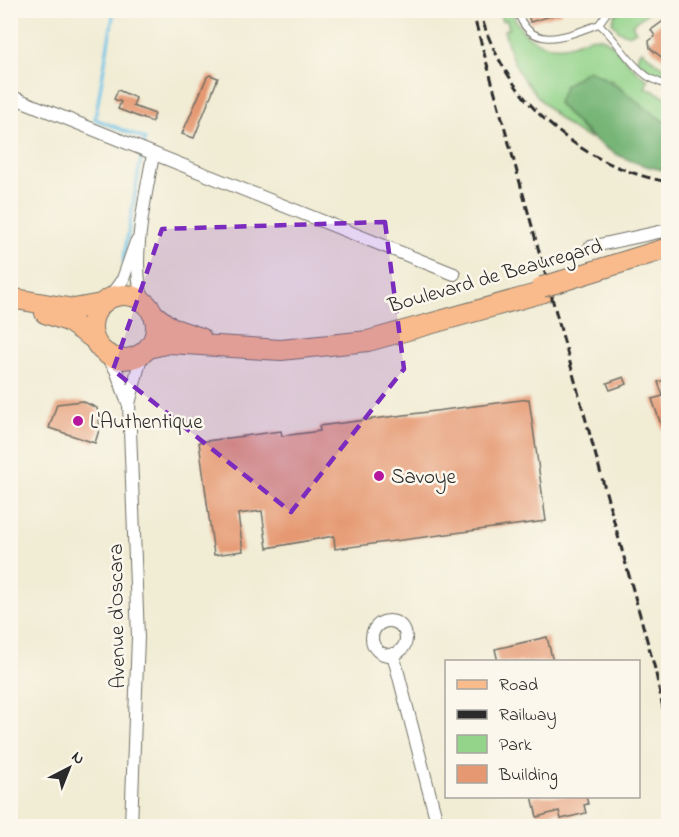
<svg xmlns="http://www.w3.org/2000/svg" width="679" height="837" font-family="'Indie Flower',sans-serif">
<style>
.green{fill:#93d38a;stroke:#5f7f5a;stroke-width:1.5}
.forest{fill:#76b576;stroke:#507050;stroke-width:1.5}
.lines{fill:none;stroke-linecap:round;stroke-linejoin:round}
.stream{stroke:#6bc2e8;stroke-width:3}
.building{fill:#e59871}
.lane-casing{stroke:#706f66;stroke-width:8}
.street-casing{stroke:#706f66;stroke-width:14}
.primary-casing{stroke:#706f66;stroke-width:22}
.lane{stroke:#fff;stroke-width:6}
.street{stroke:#fff;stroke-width:12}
.primary{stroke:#fabb8c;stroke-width:20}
.rail{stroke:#2b2b2b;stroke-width:3;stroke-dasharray:9 4.5;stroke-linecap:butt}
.primary-bridge-casing{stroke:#706f66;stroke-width:22;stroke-linecap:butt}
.primary-bridge{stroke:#fabb8c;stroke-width:20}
.marked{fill:#7b2cbf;fill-opacity:0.2;stroke:#7b2cbf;stroke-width:4.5;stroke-dasharray:12 8;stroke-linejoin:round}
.poi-dot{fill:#b5179e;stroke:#fbf7ec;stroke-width:2}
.labels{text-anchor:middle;stroke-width:5;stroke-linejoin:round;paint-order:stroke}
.street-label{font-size:21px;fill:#2b2b2b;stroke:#fbf7ec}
.poi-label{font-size:21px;fill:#2b2b2b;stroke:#fbf7ec;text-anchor:start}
</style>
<rect width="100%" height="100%" fill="#fbf7ec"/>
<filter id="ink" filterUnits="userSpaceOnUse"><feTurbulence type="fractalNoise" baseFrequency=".0167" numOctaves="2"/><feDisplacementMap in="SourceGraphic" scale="12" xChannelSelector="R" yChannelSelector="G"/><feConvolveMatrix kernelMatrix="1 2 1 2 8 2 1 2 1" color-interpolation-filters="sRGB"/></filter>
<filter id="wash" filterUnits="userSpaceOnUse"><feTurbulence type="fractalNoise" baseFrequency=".008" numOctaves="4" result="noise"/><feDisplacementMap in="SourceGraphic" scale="24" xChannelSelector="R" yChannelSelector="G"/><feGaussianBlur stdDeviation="1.35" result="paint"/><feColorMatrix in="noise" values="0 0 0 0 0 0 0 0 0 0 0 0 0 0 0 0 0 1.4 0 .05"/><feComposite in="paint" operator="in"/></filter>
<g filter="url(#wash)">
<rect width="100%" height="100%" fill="#f1ecd4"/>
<g class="green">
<path d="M499,11h13c7,23 26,38 52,35 13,-1 26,-13 40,-7 13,6 26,30 44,41l-3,7 23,11v26l-23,-15 -34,-29 -53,23 32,35c-25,-7 -66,-53 -76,-76 -5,-10 -7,-22 -10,-32l5,-1 -2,-9 -5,1z"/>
<polygon points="623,11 623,10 650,11 632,25 636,31 629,35 619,31 612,22 616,13"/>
<polygon points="643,51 658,64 668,69 668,80 648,70 637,60 639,52"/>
</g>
<path class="forest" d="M588,70c31,13 53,37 80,54v47c-54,-10 -75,-29 -110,-68l7,-18z"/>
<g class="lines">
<g class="stream">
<polyline points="114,10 95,119 145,139 143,146"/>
<polyline points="123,262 142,153"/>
</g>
</g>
<g id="blocks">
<g class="building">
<polygon points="527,10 561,10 561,13 530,22"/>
<polygon points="669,17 669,63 650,48 649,41 655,36 651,30"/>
<polygon points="210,75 218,78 194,138 182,134 207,77"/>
<polygon points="118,90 136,98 133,106 155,114 152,122 118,109 121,102 114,99"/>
<polygon points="624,377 627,384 610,390 607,383"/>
<polygon points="669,379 669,442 667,442 652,399 663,396 658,382"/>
<polygon points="529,399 546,521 335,549 334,536 267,548 262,511 238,514 243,551 214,555 199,442 281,431 282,436 320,431 319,426"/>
<polygon points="82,401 97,408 100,427 95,443 49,428 57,404"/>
<polygon points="547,637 553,662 498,662 495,649"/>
<polygon points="532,796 586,796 588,804 584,805 586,813 561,819 559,811 537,817"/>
</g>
</g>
</g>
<g filter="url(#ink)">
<use href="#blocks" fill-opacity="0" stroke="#706f66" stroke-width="1.5"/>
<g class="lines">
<defs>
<g id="lane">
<path d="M517,10c13,44 52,25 82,14 18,15 28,38 48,52 6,4 15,7 21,10"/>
<polyline points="599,24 609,10"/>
</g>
<g id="street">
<polyline points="10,96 454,274"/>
<polyline points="590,247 668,230"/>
<polyline points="109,298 123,279 136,242"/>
<path d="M144,303c-15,-38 2,-108 9,-148"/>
<polyline points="105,353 116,370 128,403"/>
<circle cx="389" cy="638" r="17"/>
<polyline points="393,654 438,826"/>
<polyline points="131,826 138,637 129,404 142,353"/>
</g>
<g id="primary">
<polyline points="562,281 668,248"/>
<circle cx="124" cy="327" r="32"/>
<polyline points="10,298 74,309 101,304"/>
<polyline points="45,313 68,321 94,339"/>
<polyline points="152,313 171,328 201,338"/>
<polyline points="148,348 169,343 281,350 368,341 544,292"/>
</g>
</defs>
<use href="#lane" class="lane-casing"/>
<use href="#street" class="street-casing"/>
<use href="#primary" class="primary-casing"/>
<use href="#lane" class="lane"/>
<use href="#street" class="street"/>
<use href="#primary" class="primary"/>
<g class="rail">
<polyline points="472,10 655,669 668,733"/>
<path d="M483,22c28,84 99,144 185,160"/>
</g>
<defs>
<polyline id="primary-bridge" points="542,287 562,281"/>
</defs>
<use href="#primary-bridge" class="primary-bridge-casing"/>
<use href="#primary-bridge" class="primary-bridge"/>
</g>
</g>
<path class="marked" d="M385,222l19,147 -113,143 -178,-142 49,-141z"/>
<g class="poi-dot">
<circle cx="78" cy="421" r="6"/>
<circle cx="379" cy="476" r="6"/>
</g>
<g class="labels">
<g class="street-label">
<text transform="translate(495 275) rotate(-16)" y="7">Boulevard de Beauregard</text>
<text transform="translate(116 616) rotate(-91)" y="7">Avenue d'Oscara</text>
</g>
<g class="poi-label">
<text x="90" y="428">L'Authentique</text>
<text x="391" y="483">Savoye</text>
</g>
</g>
<rect width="679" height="837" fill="none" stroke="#fbf7ec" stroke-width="36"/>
<rect x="445" y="660" width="195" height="138" fill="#fbf7ec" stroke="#a8a59f" stroke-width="1.5"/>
<rect x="457" y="680" width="30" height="9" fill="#fabb8c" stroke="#a8a59f" stroke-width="1.5"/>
<text x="499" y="690" font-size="18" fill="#2b2b2b">Road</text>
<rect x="457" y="710" width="30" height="9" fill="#2b2b2b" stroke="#a8a59f" stroke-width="1.5"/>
<text x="499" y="720" font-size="18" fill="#2b2b2b">Railway</text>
<rect x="457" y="735" width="30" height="18" fill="#93d38a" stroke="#a8a59f" stroke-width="1.5"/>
<text x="499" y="750" font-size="18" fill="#2b2b2b">Park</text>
<rect x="457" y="765" width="30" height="18" fill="#e59871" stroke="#a8a59f" stroke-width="1.5"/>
<text x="499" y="780" font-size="18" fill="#2b2b2b">Building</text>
<g transform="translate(69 768) rotate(42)" stroke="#fbf7ec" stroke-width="4.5" paint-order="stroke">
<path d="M0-4.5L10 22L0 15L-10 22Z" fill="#2b2b2b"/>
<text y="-9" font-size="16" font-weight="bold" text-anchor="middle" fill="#2b2b2b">N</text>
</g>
</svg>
